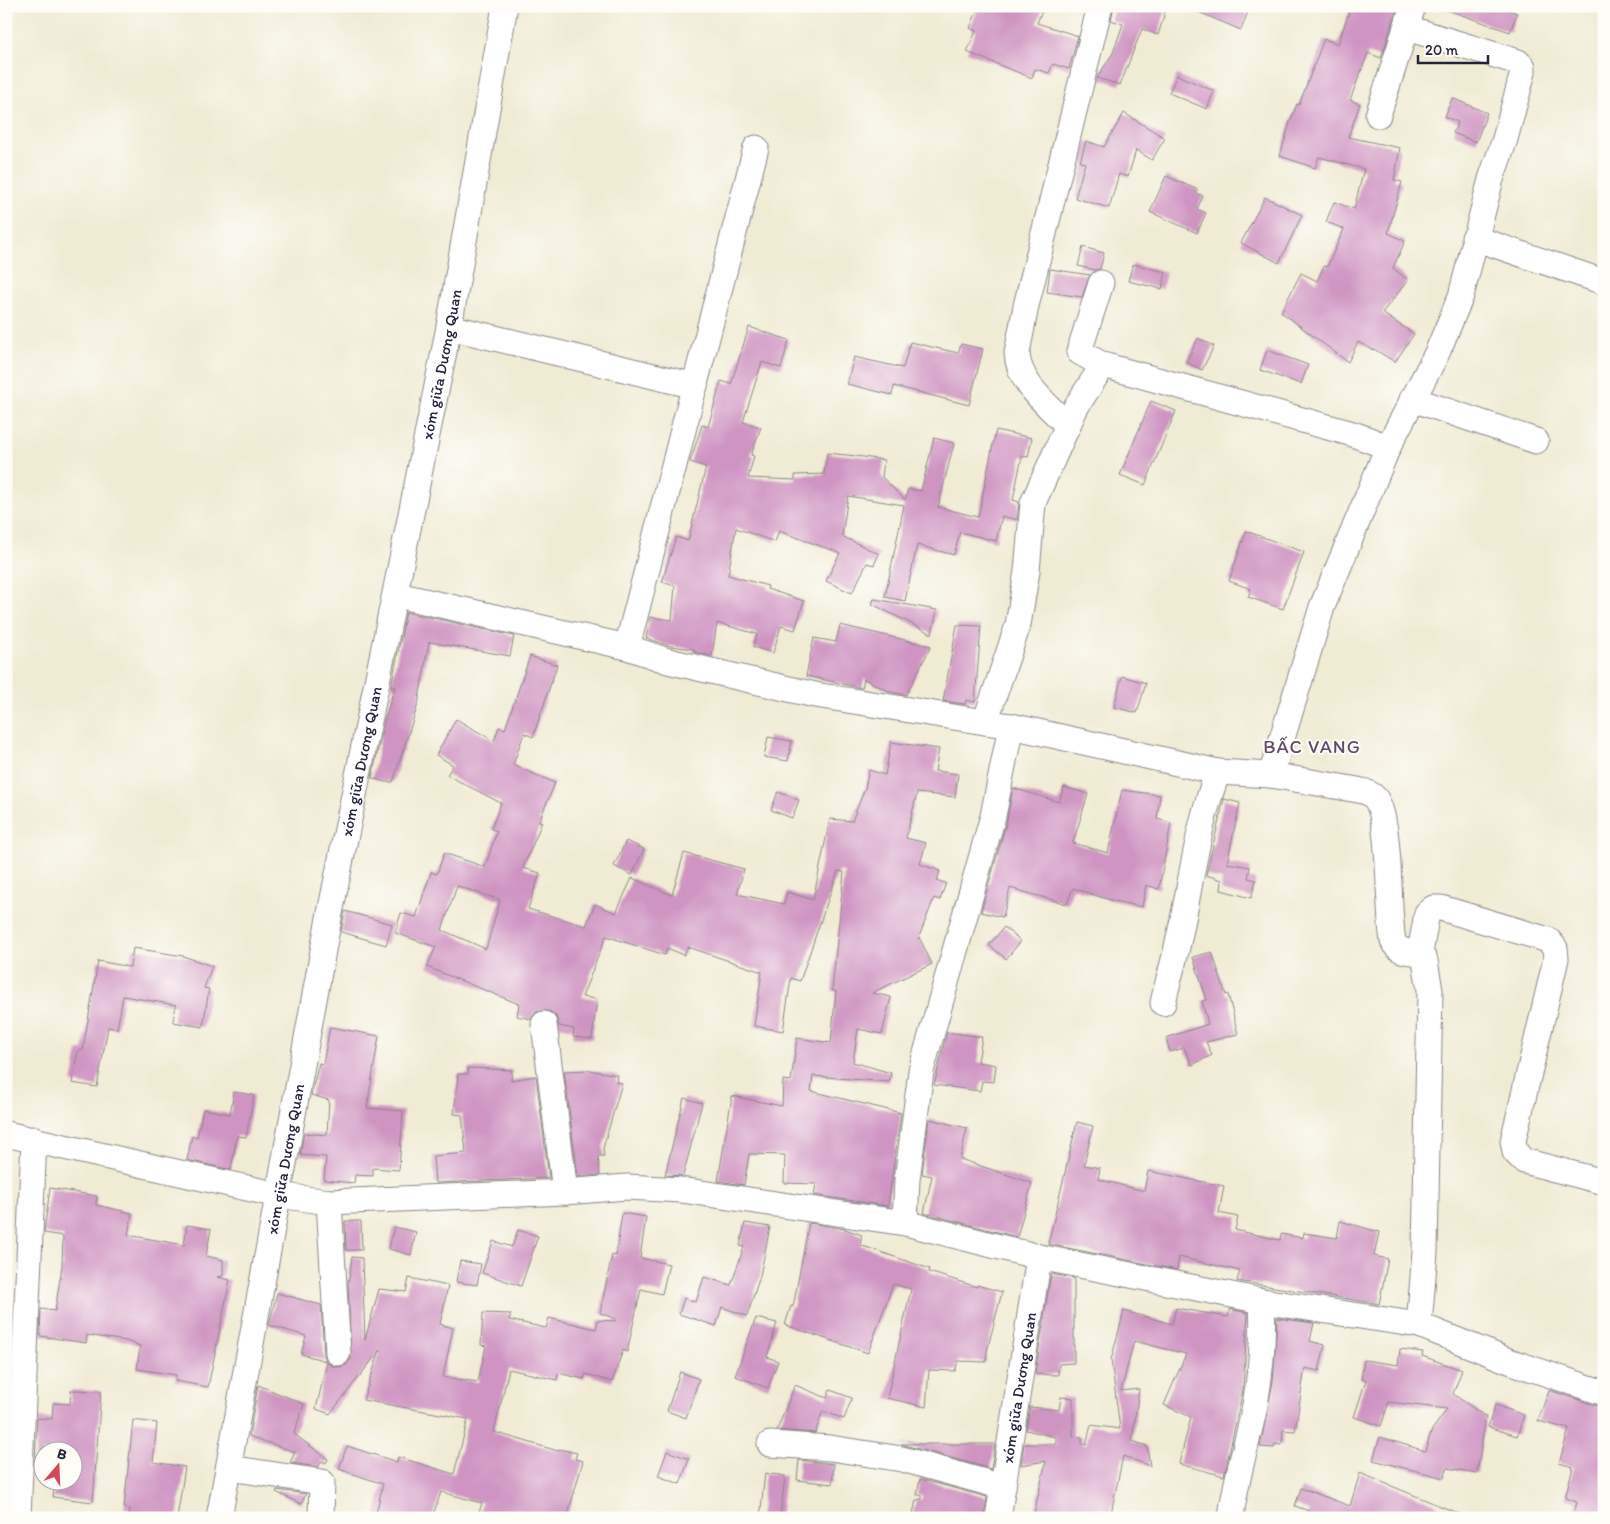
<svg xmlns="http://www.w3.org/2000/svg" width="1610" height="1524" font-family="Itim,sans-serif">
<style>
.building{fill:#cf94c2;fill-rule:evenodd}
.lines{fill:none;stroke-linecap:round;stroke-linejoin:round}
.minor-casing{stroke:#898687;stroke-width:27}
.minor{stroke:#fff;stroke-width:25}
.labels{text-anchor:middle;stroke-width:4;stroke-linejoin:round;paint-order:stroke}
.street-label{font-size:16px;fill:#22223b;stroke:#fdfcf7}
.quarter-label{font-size:19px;letter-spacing:1px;fill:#5f4a6a;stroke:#fdfcf7}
</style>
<rect width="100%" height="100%" fill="#fdfcf7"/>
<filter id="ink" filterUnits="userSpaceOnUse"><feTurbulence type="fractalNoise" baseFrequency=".02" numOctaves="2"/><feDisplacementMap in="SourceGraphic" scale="10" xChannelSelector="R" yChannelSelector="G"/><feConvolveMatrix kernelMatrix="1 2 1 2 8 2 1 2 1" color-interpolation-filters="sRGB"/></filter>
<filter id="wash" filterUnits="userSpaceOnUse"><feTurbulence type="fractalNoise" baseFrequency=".0096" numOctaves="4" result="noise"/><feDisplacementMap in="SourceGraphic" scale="20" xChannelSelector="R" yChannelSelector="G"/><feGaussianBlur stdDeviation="1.12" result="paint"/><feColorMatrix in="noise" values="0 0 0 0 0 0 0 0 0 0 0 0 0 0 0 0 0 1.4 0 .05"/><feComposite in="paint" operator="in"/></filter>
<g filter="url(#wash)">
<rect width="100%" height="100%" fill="#f0ebd3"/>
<g id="blocks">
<g class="building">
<polygon points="979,6 1044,6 1037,23 1078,36 1069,69 1053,64 1049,73 1035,69 1032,78 967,52 976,31 970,28"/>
<polygon points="1114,6 1167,6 1158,35 1142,29 1120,85 1097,78 1113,53 1123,24 1111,20"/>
<polygon points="1184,6 1250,6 1241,30"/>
<polygon points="1351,6 1398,6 1381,58 1368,53 1350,100 1360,104 1348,137 1400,148 1394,180 1402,182 1388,233 1405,241 1393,268 1408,280 1382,313 1414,334 1395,362 1374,349 1373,350 1358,342 1348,362 1281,312 1301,273 1317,281 1324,266 1327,267 1344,229 1326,222 1334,202 1354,209 1364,169 1319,157 1315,168 1280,156 1290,122 1297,104 1299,105 1324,39 1338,44"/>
<polygon points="1446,6 1497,6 1517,13 1510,32 1445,9"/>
<polygon points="1177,75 1214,91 1207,109 1169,93"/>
<polygon points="1452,98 1487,113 1476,142 1453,133 1458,122 1445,117"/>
<polygon points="1124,113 1165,138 1152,160 1136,150 1128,177 1119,174 1109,208 1075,198 1085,163 1080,162 1086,141 1104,147"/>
<polygon points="1166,176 1198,190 1196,193 1203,196 1197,209 1206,213 1197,233 1150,212"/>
<polygon points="1265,197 1302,215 1279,263 1241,243"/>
<polygon points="1083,247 1104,253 1100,269 1095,270 1078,266"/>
<polygon points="1133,264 1166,272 1162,289 1128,281"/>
<polygon points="1050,269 1090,275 1082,297 1047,292"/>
<polygon points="749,327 789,340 781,368 762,362 749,403 743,422 761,427 751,455 754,456 748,478 795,480 795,475 824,474 827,453 856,456 884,460 882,477 905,500 908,489 921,491 934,438 954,443 938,507 978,517 996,430 1032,438 1028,457 1022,456 1013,500 1019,502 1017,520 1002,516 996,541 960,532 954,555 917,545 905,601 885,597 904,505 848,496 842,536 879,554 874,565 867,563 852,593 826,581 840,553 779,531 775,542 736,528 728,575 768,586 767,589 804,601 795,630 781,626 773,653 753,647 757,634 717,623 712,656 694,652 694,649 670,646 646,638 650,617 672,620 675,586 662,582 676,537 688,541 706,467 690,462 702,425 708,427 721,381 731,384"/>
<polygon points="1198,338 1214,346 1202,370 1186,362"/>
<polygon points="910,342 958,353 961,344 983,349 969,405 894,386 892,395 847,384 854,357 903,368"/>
<polygon points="1267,350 1308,365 1301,384 1260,370"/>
<polygon points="1151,401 1176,411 1145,485 1120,475"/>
<polygon points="1246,531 1304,552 1283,609 1248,597 1251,589 1229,581"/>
<polygon points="874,599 937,610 932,634 872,604"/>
<polygon points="406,612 514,636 510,656 429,642 418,704 393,782 385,782 372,778 384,721 395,687 391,687"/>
<polygon points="840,625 931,646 906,695 891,692 864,679 862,688 806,676 814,638 836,642"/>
<polygon points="957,625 981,626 975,702 966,700 965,704 943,701"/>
<path d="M530,656l27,9 -24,72 -9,-4 -11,32 42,18 -16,38 3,1 -19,46 17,5 -12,36 58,17 9,-22 21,9 16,-35 40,17 12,-42 60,16 -7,25 47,10 3,-12 26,8 17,-81 22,2 13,-33 4,-18 16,5 6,-33 48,7 -4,22 23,3 -3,23 -38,-4 -11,45 20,5 -6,21 20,7 -3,10 9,2 -6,17 -6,-2 -15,39 13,27 -60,29 19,4 -9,37 -24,-5 -5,33 38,11 -2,9 -76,-6 -2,15 90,22 -13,93 -74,-11 2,-11 -32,-1 1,-28 -36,-1 -5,31 -26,-4 14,-85 50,10 1,-26 8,1 6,-43 34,5 5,-52h-4l12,-119 -6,-1 -38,110 -9,-3 -8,53 -29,-5 8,-54 -74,-25 -4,8 -17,-7 -2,7 -59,-19 -24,61 15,2 -5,40 -19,-2 1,-8 -15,-3 -3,-10 -7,-5 -13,1 -5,7 -14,-3 2,-12 -92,-37 9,-20 -41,-14 6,-20 15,4 15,-45 6,2 7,-21 41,14 12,-36 -6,-2 10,-26 -54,-28 6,-10 -17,-10 20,-36 38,22 5,-14 6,2zM457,886l43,14 -14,49 -44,-19z"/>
<polygon points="1122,676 1146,683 1137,713 1114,707"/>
<polygon points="768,737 792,741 788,761 764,757"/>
<polygon points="1064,787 1088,794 1073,843 1108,853 1122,790 1160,795 1157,819 1171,823 1159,889 1146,885 1142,907 1110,900 1073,888 1067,904 1010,888 1003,917 981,912 1007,820 1013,788 1059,802"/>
<polygon points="778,792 799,800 792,818 771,810"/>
<polygon points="1224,799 1240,803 1227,863 1250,867 1248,878 1256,880 1251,898 1221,890 1222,880 1206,875"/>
<polygon points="626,841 644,849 632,875 614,866"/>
<polygon points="345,911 392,924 386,945 341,932"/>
<polygon points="1004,927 1021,941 1006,959 989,945"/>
<polygon points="133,948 183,956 212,966 204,988 209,989 203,1027 173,1022 176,1005 123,996 117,1029 108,1027 97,1087 72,1083 78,1050 83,1050 98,961 130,967"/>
<polygon points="1212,952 1226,995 1228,994 1238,1034 1206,1042 1212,1055 1192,1065 1184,1048 1170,1052 1166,1038 1208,1024 1202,1001 1207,1000 1193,957"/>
<polygon points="330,1027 379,1036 367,1108 403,1111 399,1170 373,1168 373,1176 355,1175 354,1183 324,1180 326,1157 300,1155 304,1133 327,1135 329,1100 311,1095 319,1063 323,1064"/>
<polygon points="947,1032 982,1037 978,1062 996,1065 994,1082 982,1081 980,1091 934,1085"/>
<polygon points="468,1068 512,1070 511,1080 536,1076 549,1178 435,1183 433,1156 466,1153 462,1115 454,1114 458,1074 468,1074"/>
<polygon points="589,1070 617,1075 616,1082 622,1083 603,1148 604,1156 598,1156 600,1175 578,1177 564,1071"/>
<polygon points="234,1092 254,1095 246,1137 237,1136 231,1170 187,1160 192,1136 197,1138 203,1109 230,1114"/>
<polygon points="684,1098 702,1103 683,1176 665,1175"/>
<polygon points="929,1119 967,1128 960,1159 1032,1183 1017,1237 924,1213 932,1176 922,1174"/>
<polygon points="1077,1122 1093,1126 1084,1165 1100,1168 1098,1179 1144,1191 1148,1171 1224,1186 1219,1213 1238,1217 1235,1230 1280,1240 1281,1234 1303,1238 1304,1233 1337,1238 1340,1221 1379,1232 1374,1256 1388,1259 1379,1304 1237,1281 1240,1271 1179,1257 1177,1270 1048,1244"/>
<polygon points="50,1188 97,1196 96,1205 132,1213 128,1235 184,1245 187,1225 211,1229 206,1256 223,1260 223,1276 217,1277 230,1280 208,1387 175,1381 176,1375 137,1369 140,1346 126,1341 87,1335 86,1343 40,1336 41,1309 55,1311 62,1266 63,1236 44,1233"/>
<polygon points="622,1213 646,1217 640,1258 669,1264 662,1294 641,1289 627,1352 623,1350 612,1382 586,1374 584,1379 558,1373 557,1380 509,1369 494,1432 558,1451 559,1449 577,1453 575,1459 583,1461 567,1518 477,1518 482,1503 441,1492 432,1518 375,1518 383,1484 339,1469 347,1446 397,1462 398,1457 454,1474 468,1419 363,1400 380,1350 330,1414 316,1409 327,1362 332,1366 339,1367 346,1365 351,1359 348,1285 352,1257 362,1258 365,1340 379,1289 406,1292 409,1278 448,1286 440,1324 453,1328 443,1377 478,1382 486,1346 481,1345 483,1313 511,1314 509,1320 546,1328 549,1318 596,1329 598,1320 615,1321 616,1319 600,1313 612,1255 616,1256"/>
<polygon points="345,1221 361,1221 362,1250 346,1250"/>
<polygon points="745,1223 770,1227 760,1276 747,1316 722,1307 716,1326 679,1314 684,1298 696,1302 704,1277 731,1285 744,1247 740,1246"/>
<polygon points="809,1223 845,1229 862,1235 860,1245 930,1269 929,1272 977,1287 977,1285 1002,1292 987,1351 986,1362 958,1361 955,1371 929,1370 926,1407 887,1398 911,1289 893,1284 868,1353 785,1325 791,1306 793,1307"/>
<polygon points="394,1227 416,1232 411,1255 389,1249"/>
<polygon points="518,1230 538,1236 521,1286 482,1273 493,1241 512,1247"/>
<polygon points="460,1261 481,1264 477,1285 456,1282"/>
<polygon points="1051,1274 1074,1278 1074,1363 1059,1364 1058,1375 1035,1374"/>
<polygon points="277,1293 321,1305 324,1354 326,1361 301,1354 306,1336 269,1325"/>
<polygon points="1176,1308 1228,1317 1230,1309 1248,1313 1243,1390 1224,1476 1179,1464 1191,1417 1164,1405 1186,1354 1134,1341 1121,1391 1139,1389 1132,1441 1147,1446 1150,1466 1123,1456 1110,1518 1033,1518 1046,1461 1021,1465 1024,1444 1056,1444 1056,1437 1026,1430 1030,1407 1059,1410 1061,1397 1073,1398 1073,1436 1082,1437 1082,1444 1086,1445 1091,1425 1120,1429 1111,1360 1124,1311 1172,1324"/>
<polygon points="756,1318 777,1323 767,1357 778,1361 768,1388 735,1376"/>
<polygon points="1277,1318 1314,1323 1310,1341 1325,1345 1319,1371 1305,1368 1295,1431 1283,1430 1282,1445 1275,1444 1274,1448 1260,1447 1273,1381"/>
<polygon points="1400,1349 1423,1352 1422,1356 1462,1370 1453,1394 1486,1417 1477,1473 1447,1468 1444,1478 1373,1460 1380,1437 1425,1451 1432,1430 1447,1409 1389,1402 1381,1426 1354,1417 1366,1380 1361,1379 1364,1360 1398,1365"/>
<polygon points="680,1372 699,1379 686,1418 667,1411"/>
<polygon points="258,1385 304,1404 294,1434 328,1459 326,1463 321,1461 319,1467 290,1463 295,1452 249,1436"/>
<polygon points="795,1385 827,1398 830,1390 852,1398 844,1419 823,1411 815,1433 777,1430"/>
<polygon points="71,1390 101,1391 93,1502 53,1497 55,1482 72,1482 72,1452 42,1452 42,1467 35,1466 37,1418 52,1419 53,1403 70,1404"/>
<polygon points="1549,1390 1604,1408 1604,1518 1573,1518 1577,1502 1565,1498 1573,1467 1559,1463 1569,1429 1538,1421"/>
<polygon points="1495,1405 1524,1415 1517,1436 1488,1427"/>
<polygon points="133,1420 157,1423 153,1462 185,1467 177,1518 129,1518 130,1509 124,1508"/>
<polygon points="901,1444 995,1444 991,1469"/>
<polygon points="667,1451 689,1459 680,1484 658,1476"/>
<polygon points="799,1460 834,1464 832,1484 797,1480"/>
<polygon points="765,1473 785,1476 780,1518 760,1518"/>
<polygon points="1360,1473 1467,1517 1467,1518 1306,1518 1309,1511 1295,1506 1301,1488 1350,1506"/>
<polygon points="920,1479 987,1497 984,1518 912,1518 916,1500 922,1499 922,1495 917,1495"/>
<polygon points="277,1490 306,1494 301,1504 276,1492"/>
</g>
</g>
</g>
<g filter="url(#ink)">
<use href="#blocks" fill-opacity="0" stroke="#898687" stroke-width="1"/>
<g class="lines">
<defs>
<g id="minor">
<polyline points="1378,115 1413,6"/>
<polyline points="1474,238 1604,282"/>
<polyline points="1101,283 1079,352 1103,365"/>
<polyline points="449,327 695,386"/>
<polyline points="1412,399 1536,441"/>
<path d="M1068,426c-19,-20 -50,-43 -51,-73l9,-47 74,-300"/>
<polyline points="397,595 627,647 668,661 815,695 985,722"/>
<polyline points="627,647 756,148"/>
<path d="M1011,726l207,46 53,3 87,15c6,1 13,3 17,8 17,23 12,110 18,143 5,12 16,10 27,12"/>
<polyline points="1271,775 1322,607 1388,447 1437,353 1461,296 1491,179 1505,139 1523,72 1523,67 1518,62 1407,28"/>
<path d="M1163,1003c4,-19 10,-38 14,-56 14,-59 19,-119 41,-175"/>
<polyline points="544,1024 565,1192"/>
<polyline points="6,1134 278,1195 329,1202 565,1192 627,1187 681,1190 905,1223 1039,1257 1262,1301 1419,1325 1509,1361 1604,1393"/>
<polyline points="329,1202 338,1353"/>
<polyline points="905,1223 907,1180 921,1071 993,816 1011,726 985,722 1018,625 1027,571 1033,503 1076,407 1103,365 1353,434 1388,447"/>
<polyline points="1419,1325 1425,1252 1430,990 1425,961 1420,953 1427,913 1433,908 1441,908 1548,940 1555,948 1556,959 1513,1141 1515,1152 1524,1161 1604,1182"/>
<polyline points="770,1444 830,1448 902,1459 1003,1487"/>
<polyline points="229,1468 322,1482 321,1518"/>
<polyline points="18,1518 34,1139"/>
<path id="s1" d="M219,1518l110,-600 120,-591 56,-321"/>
<path id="s2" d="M998,1518l41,-261"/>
<path d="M1231,1518c4,-39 17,-75 24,-113 6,-34 9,-70 7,-104"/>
</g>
</defs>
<use href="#minor" class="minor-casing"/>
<use href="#minor" class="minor"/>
</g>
</g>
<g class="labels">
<g class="street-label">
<text dy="6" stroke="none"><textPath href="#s1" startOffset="1175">xóm giữa Dương Quan</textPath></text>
<text dy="6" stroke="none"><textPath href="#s1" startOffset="770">xóm giữa Dương Quan</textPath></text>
<text dy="6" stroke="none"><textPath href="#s1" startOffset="365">xóm giữa Dương Quan</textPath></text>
<text dy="6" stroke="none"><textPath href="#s2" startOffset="132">xóm giữa Dương Quan</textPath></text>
</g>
<g class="quarter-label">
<text x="1312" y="753">BẤC VANG</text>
</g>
</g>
<rect width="1610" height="1524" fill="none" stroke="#fdfcf7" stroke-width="25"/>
<g transform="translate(58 1466) rotate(19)"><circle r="24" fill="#fdfcf7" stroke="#a5a5ac"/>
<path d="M0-4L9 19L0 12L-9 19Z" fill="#d1495b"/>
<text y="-8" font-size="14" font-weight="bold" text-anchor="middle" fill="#22223b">B</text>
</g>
<path d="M1418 55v8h70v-8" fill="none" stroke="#22223b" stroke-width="2.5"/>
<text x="1425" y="55" font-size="15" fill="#22223b" stroke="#fdfcf7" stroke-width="4" paint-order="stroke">20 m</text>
</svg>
